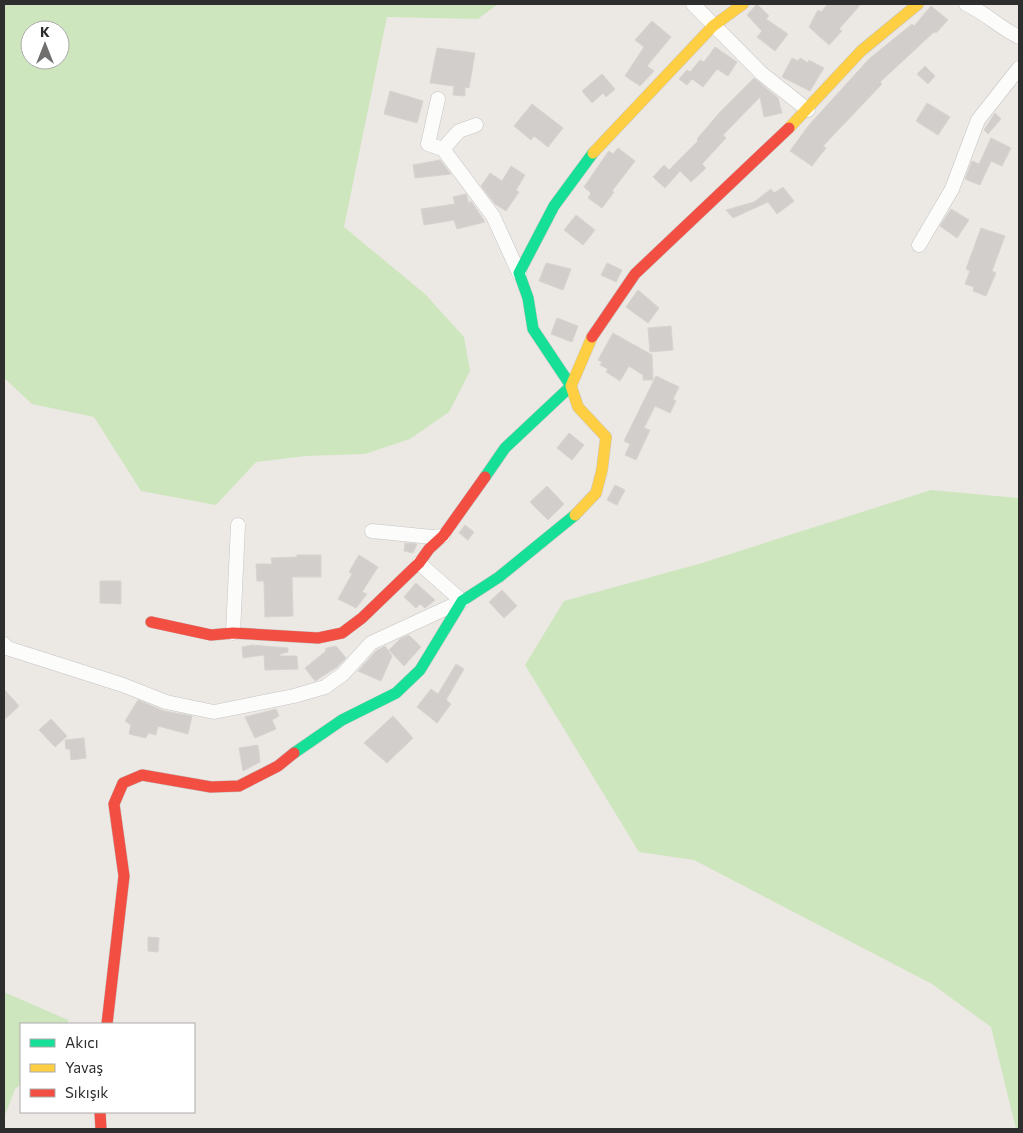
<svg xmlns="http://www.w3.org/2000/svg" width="1023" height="1133" font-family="Commissioner,sans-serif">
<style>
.green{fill:#cee6be;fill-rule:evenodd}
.building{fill:#d1cecb;stroke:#d7d4d0}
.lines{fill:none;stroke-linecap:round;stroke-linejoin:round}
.street-casing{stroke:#c5c4c5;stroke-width:15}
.fast-casing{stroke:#c5c4c5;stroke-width:12}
.slow-casing{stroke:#c5c4c5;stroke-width:12}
.jam-casing{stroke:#c5c4c5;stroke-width:12}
.street{stroke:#fcfcfb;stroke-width:14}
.fast{stroke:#16e098;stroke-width:11}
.slow{stroke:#ffcf43;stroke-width:11}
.jam{stroke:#f24e42;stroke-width:11}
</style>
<rect width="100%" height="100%" fill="#ece8e4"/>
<g class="green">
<path d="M4,4h494l-20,15 -91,-2 -43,210 81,67 39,43 6,34 -21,41 -39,27 -45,15 -59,2 -50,6 -40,43 -75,-14 -47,-74 -62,-13 -28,-26zM30,30h30v30h-30z"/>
<polygon points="931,490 1019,498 1019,1129 1016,1129 991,1027 932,984 694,860 639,852 525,665 564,601 702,563"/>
<polygon points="4,992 68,1020 68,1024 21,1024 21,1084 15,1089 4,1118"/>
</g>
<g class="building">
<polygon points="757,4 769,16 766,19 788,34 775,51 757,37 762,31 747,15"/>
<polygon points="828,4 861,4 839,29 842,31 829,45 809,27 818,10 821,12"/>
<polygon points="931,6 948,20 936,33 934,32 880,82 882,84 823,146 826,148 812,166 790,151 809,125 869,59 912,24 914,26"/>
<polygon points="652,21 671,37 647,66 654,71 640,86 625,76 644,47 635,40"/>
<polygon points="715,47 737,62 728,76 717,69 703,87 692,79 687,85 679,79 687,70 690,72 700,60 704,62"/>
<polygon points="437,48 475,53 469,88 465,87 465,96 453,95 454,86 430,83"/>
<polygon points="792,58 798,61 800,58 808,63 809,60 824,68 810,91 782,77"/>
<polygon points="925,66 935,76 928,84 917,74"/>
<polygon points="602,74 615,89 606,97 603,93 592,103 582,91"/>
<polygon points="754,78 778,98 782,113 764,117 760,97 723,135 726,138 702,164 706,168 691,182 680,171 665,188 653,177 664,165 669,170 698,141 697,139 720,112"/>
<polygon points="390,91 423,101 417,123 384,114"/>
<polygon points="927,103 950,117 938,135 916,121"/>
<polygon points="532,104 563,128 548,147 534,136 531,140 514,126"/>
<polygon points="995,113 1001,119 988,134 984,130"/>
<polygon points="991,138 1011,148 1002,166 991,161 980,185 965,179 972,161 979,164"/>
<polygon points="618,148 635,161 612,191 614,192 602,208 588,198 591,193 584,187 608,152 609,151 613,154"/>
<polygon points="440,160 451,174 415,178 413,165"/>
<polygon points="511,166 525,175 516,190 519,192 506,211 495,204 481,186 490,173 502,181"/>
<polygon points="783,187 794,201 777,214 768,202 733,218 726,210 754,202 771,189 774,193"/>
<polygon points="466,194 469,204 471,201 485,222 457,229 454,220 424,225 421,209 455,204 453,197"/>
<polygon points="951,209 969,220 957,238 940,226"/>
<polygon points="576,215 595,230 583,245 564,230"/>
<polygon points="981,228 1005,236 992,271 996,273 986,296 973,291 974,287 965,284 970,271 966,269"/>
<polygon points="546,263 571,269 563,290 539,281"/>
<polygon points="607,263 622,270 616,282 601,275"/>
<polygon points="638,290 659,308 648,323 626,307"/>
<polygon points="557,318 578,326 572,342 551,334"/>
<polygon points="671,326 673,350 650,352 648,328"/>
<polygon points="613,333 652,355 653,380 643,380 643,375 629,366 620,381 606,372 608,369 600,365 602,362 598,360"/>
<polygon points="656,376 679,387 673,399 676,401 670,413 655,406 644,428 650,430 636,460 625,455 630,444 624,441"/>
<polygon points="569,433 584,445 572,460 557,448"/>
<polygon points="615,485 625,490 617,505 607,500"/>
<polygon points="547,486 564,504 548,520 530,502"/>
<polygon points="465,525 474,532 468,540 459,533"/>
<polygon points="405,543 417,544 413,553 404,551"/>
<polygon points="297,555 321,555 321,577 292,577 293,616 265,617 264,581 257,581 256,564 272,564 271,558 297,557"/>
<polygon points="359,555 378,567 362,592 367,594 356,608 338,599 352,574 349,572"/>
<polygon points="100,581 121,581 121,604 100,603"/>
<polygon points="416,583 435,600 425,608 420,604 416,608 404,597"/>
<polygon points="502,590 517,606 504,618 489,602"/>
<polygon points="409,635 421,647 404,666 389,650 400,639"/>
<polygon points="252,645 288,648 288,652 280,654 280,656 297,656 298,669 265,670 264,655 243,658 242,647"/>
<polygon points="336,646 346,658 337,667 315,681 305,668 326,651 325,649 327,648"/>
<polygon points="385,646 392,656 381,681 358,671 376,651"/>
<polygon points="456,664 464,669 446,700 451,704 437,723 417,707 431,689 438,694"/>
<polygon points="4,689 19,706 4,720"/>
<polygon points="138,700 164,711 192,716 188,734 158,726 156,735 148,733 146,738 129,734 131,725 125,721"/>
<polygon points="276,709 279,716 272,720 276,729 255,738 245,717"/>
<polygon points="393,716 413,738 387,763 364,743"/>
<polygon points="51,719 67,736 55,747 39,730"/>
<polygon points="84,738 86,758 71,760 70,749 66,749 65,740"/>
<polygon points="258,745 260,762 243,771 239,748"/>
<polygon points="148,937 159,938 158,952 148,951"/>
</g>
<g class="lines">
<defs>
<g id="street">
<polyline points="693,4 761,73 808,110"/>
<path d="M966,4c20,9 34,24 53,33"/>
<polyline points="438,99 428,144 443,149 493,216 519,273"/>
<polyline points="443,149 459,131 476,125"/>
<polyline points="919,245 952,189 978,120 1019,68"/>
<polyline points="372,531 432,537 443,536"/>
<polyline points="233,633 238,525"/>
<polyline points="4,644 7,648 123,685 166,702 214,712 294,696 325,687 343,674 371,643 462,601 419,563"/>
</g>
<g id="fast">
<polyline points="485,477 505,448 571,386 533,329 528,298 519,273 554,206 593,153"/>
<polyline points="294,753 342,720 396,693 420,670 462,601 499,577 575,515"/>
</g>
<g id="slow">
<polyline points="789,128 861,51 918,4"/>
<polyline points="593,153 713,26 743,4"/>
<polyline points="575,515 596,493 602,470 606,437 578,407 571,386 592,337"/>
</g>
<g id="jam">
<polyline points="592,337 635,274 789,128"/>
<polyline points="151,622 211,635 233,633 318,638 342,633 362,618 419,563 429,549 443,536 485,477"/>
<polyline points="107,1024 124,876 114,804 123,783 142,775 211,787 239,786 278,766 294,753"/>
<polyline points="100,1112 101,1129"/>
</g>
</defs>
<use href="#street" class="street-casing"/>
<use href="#fast" class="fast-casing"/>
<use href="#slow" class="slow-casing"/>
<use href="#jam" class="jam-casing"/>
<use href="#street" class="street"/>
<use href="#fast" class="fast"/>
<use href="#slow" class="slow"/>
<use href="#jam" class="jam"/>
</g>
<rect width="1023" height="1133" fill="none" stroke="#2e2e2e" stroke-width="10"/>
<rect x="20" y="1023" width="175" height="90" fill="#ffffff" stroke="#ababab"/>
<rect x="30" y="1039" width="25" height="8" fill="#16e098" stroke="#ababab"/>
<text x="65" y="1048" font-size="15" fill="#2e2e2e">Akıcı</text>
<rect x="30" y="1064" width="25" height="8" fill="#ffcf43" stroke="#ababab"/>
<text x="65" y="1073" font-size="15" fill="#2e2e2e">Yavaş</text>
<rect x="30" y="1089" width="25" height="8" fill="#f24e42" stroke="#ababab"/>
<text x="65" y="1098" font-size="15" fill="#2e2e2e">Sıkışık</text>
<g transform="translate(45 45)"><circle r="24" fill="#ffffff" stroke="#ababab"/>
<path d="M0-4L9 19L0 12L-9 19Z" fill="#706f6e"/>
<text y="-8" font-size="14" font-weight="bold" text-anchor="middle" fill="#2e2e2e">K</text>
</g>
</svg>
